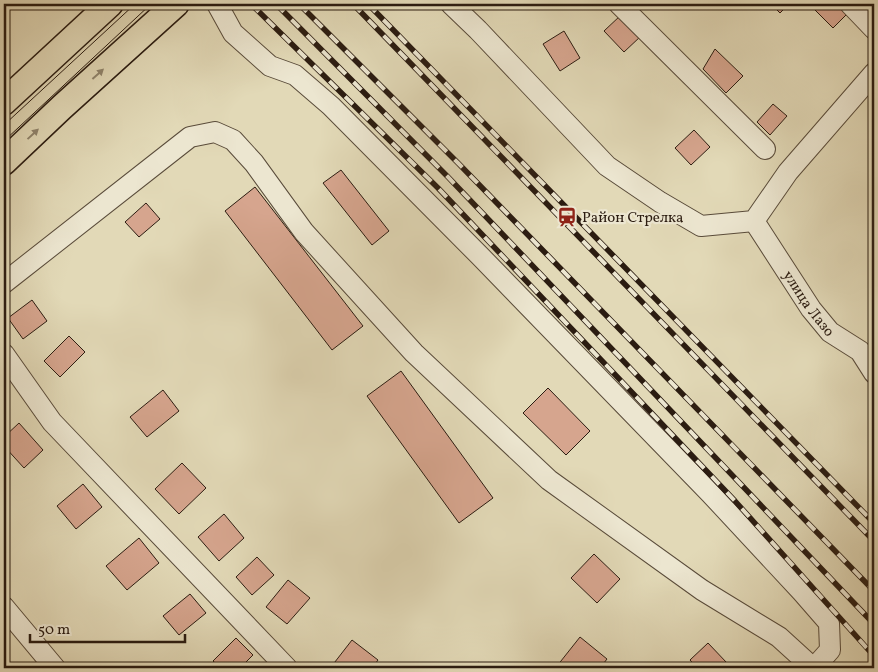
<svg xmlns="http://www.w3.org/2000/svg" width="878" height="672" font-family="Vollkorn,serif">
<style>
.building{fill:#d6a58e;stroke:#2b1c11}
.lines{fill:none;stroke-linecap:round;stroke-linejoin:round}
.minor-casing{stroke:#594b3a;stroke-width:22}
.major-casing{stroke:#2b1c11;stroke-width:28}
.minor{stroke:#ece6d0;stroke-width:20}
.major{stroke:#e2d9b7;stroke-width:25}
.tram{stroke:#2b1c11;stroke-width:1}
.rail-casing{stroke:#2b1c11;stroke-width:5.5}
.rail{stroke:#ece6d0;stroke-width:4;stroke-dasharray:11;stroke-linecap:butt}
.oneway{fill:#90846c}
.labels{text-anchor:middle;stroke-width:4.5;stroke-linejoin:round;paint-order:stroke}
.poi-label{font-size:15px;fill:#2b1c11;stroke:#ece6d0;text-anchor:start}
.street-label{font-size:15px;fill:#2b1c11;stroke:#ece6d0}
</style>
<rect width="100%" height="100%" fill="#e2d9b7"/>
<filter id="stains"><feTurbulence type="fractalNoise" baseFrequency=".004" numOctaves="4"/><feColorMatrix values="0 0 0 0 .2 0 0 0 0 .09 0 0 0 0 .02 0 0 0 .5 -.17"/></filter>
<radialGradient id="worn" r=".72"><stop offset=".6" stop-color="#630" stop-opacity="0"/><stop offset="1" stop-color="#630" stop-opacity=".3"/></radialGradient>
<g class="building">
<polygon points="771,4 789,4 780,13"/>
<polygon points="819,4 839,4 848,13 833,28 814,9"/>
<polygon points="621,15 641,36 624,52 604,31"/>
<polygon points="564,31 580,58 560,71 543,44"/>
<polygon points="715,49 743,76 726,93 703,69"/>
<polygon points="773,104 787,116 770,135 757,122"/>
<polygon points="694,130 710,147 691,165 675,148"/>
<polygon points="341,170 389,231 372,245 323,183"/>
<polygon points="255,187 363,326 332,350 225,211"/>
<polygon points="146,203 160,219 139,237 125,222"/>
<polygon points="32,300 47,321 23,339 8,318"/>
<polygon points="69,336 85,352 60,377 44,361"/>
<polygon points="401,371 493,498 459,523 367,396"/>
<polygon points="548,388 590,431 566,455 523,413"/>
<polygon points="163,390 179,411 147,437 130,417"/>
<polygon points="19,423 43,450 24,468 4,446 4,437"/>
<polygon points="182,463 206,488 179,514 155,489"/>
<polygon points="83,484 102,507 76,529 57,506"/>
<polygon points="224,514 244,538 219,561 198,537"/>
<polygon points="139,538 159,563 127,590 106,566"/>
<polygon points="594,554 620,579 597,603 571,578"/>
<polygon points="257,557 274,575 252,595 236,577"/>
<polygon points="288,580 310,598 287,624 266,607"/>
<polygon points="190,594 206,613 179,635 163,616"/>
<polygon points="580,637 607,659 600,668 560,668 557,666"/>
<polygon points="236,638 253,655 240,668 221,668 213,661"/>
<polygon points="352,640 378,660 372,668 333,668 331,667"/>
<polygon points="708,643 727,663 722,668 697,668 690,660"/>
<polygon points="478,662 486,668 472,668"/>
</g>
<g class="lines">
<defs>
<g id="minor">
<polyline points="217,4 233,33 270,66 295,75 331,106 480,256 710,493 802,592 829,623 830,650 814,668"/>
<polyline points="451,4 478,30 607,166 660,202 701,226 754,221 788,172 874,73"/>
<polyline points="619,4 765,149"/>
<polyline points="850,4 874,29"/>
<path id="s1" d="M754,221l57,88 19,23 30,19 14,22"/>
<polyline points="4,283 190,137 215,132 233,140 254,163 304,232 414,353 549,480 702,590 779,637 813,668"/>
<polyline points="4,354 52,422 287,668"/>
<polyline points="4,607 55,668"/>
</g>
<g id="major">
<polyline points="4,102 110,4"/>
<polyline points="4,162 62,107 176,4"/>
</g>
</defs>
<use href="#minor" class="minor-casing"/>
<use href="#major" class="major-casing"/>
<use href="#minor" class="minor"/>
<use href="#major" class="major"/>
<g class="tram">
<polyline points="4,125 135,4"/>
<polyline points="4,141 151,4"/>
</g>
<defs>
<g id="rail">
<polyline points="251,4 438,188 735,501 874,656"/>
<polyline points="276,4 448,177 874,624"/>
<polyline points="299,4 458,163 874,591"/>
<polyline points="353,4 874,541"/>
<polyline points="368,4 874,523"/>
</g>
</defs>
<use href="#rail" class="rail-casing"/>
<use href="#rail" class="rail"/>
</g>
<defs><path id="oneway-solid" d="M-6-.8H1V-3.2L6.5 0L1 3.2V.8H-6Z" transform="scale(1.25)"/></defs>
<g class="oneway">
<use href="#oneway-solid" transform="translate(98 74) rotate(-42)"/>
<use href="#oneway-solid" transform="translate(33 134) rotate(-43)"/>
</g>
<defs>
<symbol id="station-bare" viewBox="-9 -9 18 18"><path d="M-3-6H3Q5-6 5-4V2Q5 4 3 4L4.5 6H3L1.5 4h-3L-3 6H-4.5L-3 4Q-5 4-5 2V-4Q-5-6-3-6ZM-3.5-4v3h7v-3ZM-3.5 1v1.5H-2V1ZM2 1v1.5H3.5V1Z" fill="#8f2418" stroke="#ece6d0" stroke-width="2.5" paint-order="stroke"/></symbol>
</defs>
<g fill-rule="evenodd">
<use href="#station-bare" x="553" y="203" width="28" height="28"/>
</g>
<g class="labels">
<g class="poi-label">
<text x="582" y="222">Район Стрелка</text>
</g>
<g class="street-label">
<text dy="5" stroke="none"><textPath href="#s1" startOffset="99">улица Лазо</textPath></text>
</g>
</g>
<rect width="878" height="672" fill="none" stroke="#e2d9b7" stroke-width="20"/>
<rect x="5" y="5" width="868" height="662" fill="none" stroke="#2b1c11" stroke-width="2.5"/>
<rect x="10" y="10" width="858" height="652" fill="none" stroke="#2b1c11"/>
<path d="M30 634v8h155v-8" fill="none" stroke="#2b1c11" stroke-width="2.5"/>
<text x="38" y="634" font-size="15" fill="#2b1c11" stroke="#ece6d0" stroke-width="4" paint-order="stroke">50 m</text>
<rect width="100%" height="100%" filter="url(#stains)"/>
<rect width="100%" height="100%" fill="url(#worn)"/>
</svg>
